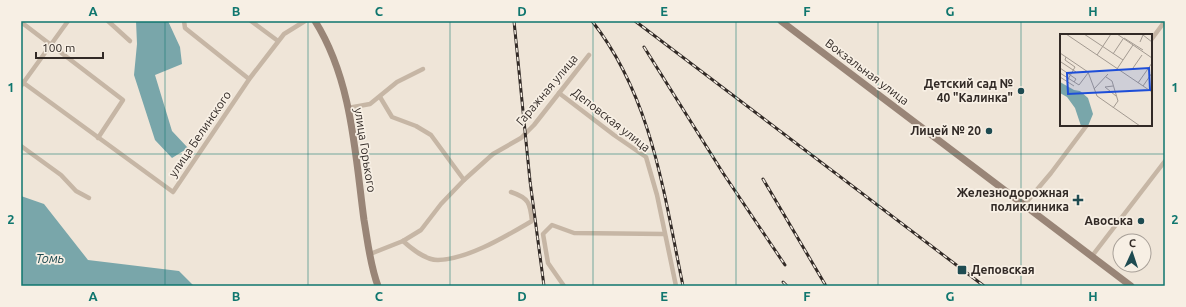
<svg xmlns="http://www.w3.org/2000/svg" width="1186" height="307" font-family="Ubuntu,sans-serif">
<style>
.water{fill:#79a6aa}
.lines{fill:none;stroke-linecap:round;stroke-linejoin:round}
.minor{stroke:#c6b6a5;stroke-width:4.5}
.secondary{stroke:#998577;stroke-width:7}
.rail-casing{stroke:#322a26;stroke-width:3}
.rail{stroke:#f7efe4;stroke-width:1.5;stroke-dasharray:4.5;stroke-linecap:butt}
.grid{fill:none;stroke:#0f766e;stroke-width:1;stroke-opacity:0.55}
.poi-dot{fill:#1e4b51;stroke:#f7efe4;stroke-width:1.5}
.labels{text-anchor:middle;stroke-width:3.5;stroke-linejoin:round;paint-order:stroke}
.street-label{font-size:12px;fill:#322a26;stroke:#f7efe4}
.poi-label{font-size:12px;font-weight:bold;fill:#322a26;stroke:#f7efe4;text-anchor:end}
.water-label{font-size:13px;font-style:italic;fill:#1e4b51;stroke:#f7efe4}
.inset-road{fill:none;stroke:#a39a91;stroke-width:1}
.view{fill:#1d4ed8;fill-opacity:0.15;stroke:#1d4ed8;stroke-width:2}
.inset-edge{fill:none;stroke:#322a26;stroke-width:2}
.neatline{fill:none;stroke:#0f766e;stroke-width:1.5}
.grid-label{font-size:13px;text-anchor:middle;font-weight:bold;fill:#0f766e}
</style>
<rect width="100%" height="100%" fill="#efe5d8"/>
<g class="water">
<polygon points="136,21 168,21 180,47 182,64 155,75 172,131 188,148 172,158 155,140 134,75 137,44"/>
<polygon points="21,196 44,204 88,260 179,271 194,286 21,286"/>
</g>
<g class="lines">
<g class="minor">
<polyline points="108,21 130,41"/>
<polyline points="184,21 185,28 249,79"/>
<polyline points="251,21 278,41"/>
<polyline points="21,22 123,100 98,138"/>
<polyline points="1151,40 1165,21"/>
<polyline points="21,81 173,192 250,78 284,34 305,21"/>
<polyline points="21,86 68,21"/>
<polyline points="559,93 614,135 646,157 657,195 676,286"/>
<polyline points="380,97 392,117 416,126 431,135 464,180"/>
<polyline points="348,108 370,104 397,82 423,69"/>
<polyline points="21,146 61,175 76,191 89,198"/>
<polyline points="1024,205 1051,173 1087,125"/>
<path d="M403,241c9,8 22,19 35,19 31,-1 68,-24 94,-39 -2,-18 -3,-23 -21,-29"/>
<polyline points="370,254 403,241 421,230 441,204 464,180 493,154 521,138 534,125 589,55"/>
<polyline points="1092,256 1165,161"/>
<polyline points="564,286 548,263 543,234 552,225 574,233 664,234"/>
</g>
<g class="secondary">
<path d="M315,21c37,59 40,132 49,199 4,23 6,45 14,66"/>
<polyline points="781,21 1131,286"/>
</g>
<defs>
<g id="rail">
<polyline points="514,21 530,181 544,286"/>
<path d="M592,21c60,76 72,173 91,265"/>
<polyline points="635,21 984,286"/>
<polyline points="644,47 723,173 785,265"/>
<polyline points="763,179 826,286"/>
<polyline points="783,282 787,286"/>
</g>
</defs>
<use href="#rail" class="rail-casing"/>
<use href="#rail" class="rail"/>
</g>
<path class="grid" d="M165,21v265M308,21v265M450,21v265M593,21v265M736,21v265M878,21v265M1021,21v265M21,154h1144"/>
<g class="poi-dot">
<circle cx="1021" cy="91" r="4"/>
<circle cx="989" cy="131" r="4"/>
<path d="M1076 194h4v4h4v4h-4v4h-4v-4h-4v-4h4z"/>
<circle cx="1141" cy="221" r="4"/>
<rect x="957" y="265" width="10" height="10" rx="2"/>
</g>
<g class="labels">
<g class="street-label">
<text transform="translate(867 72) rotate(37)" y="4">Вокзальная улица</text>
<text transform="translate(547 90) rotate(-50)" y="4">Гаражная улица</text>
<text transform="translate(611 120) rotate(38)" y="4">Деповская улица</text>
<text transform="translate(200 134) rotate(-56)" y="4">улица Белинского</text>
<text transform="translate(365 150) rotate(81)" y="4">улица Горького</text>
</g>
<g class="poi-label">
<text x="1013" y="88">Детский сад №<tspan x="1013" dy="14">40 "Калинка"</tspan></text>
<text x="981" y="135">Лицей № 20</text>
<text x="1069" y="197">Железнодорожная<tspan x="1069" dy="14">поликлиника</tspan></text>
<text x="1133" y="225">Авоська</text>
<text x="971" y="274" text-anchor="start">Деповская</text>
</g>
<g class="water-label">
<text x="50" y="263">Томь</text>
</g>
</g>
<g transform="translate(1060 34)">
<rect width="92" height="92" fill="#efe5d8"/>
<path d="M0,48l14,8 6,1 8,7 5,16 -5,12h-7l-6,-18 -8,-11 -7,-4z" fill="#79a6aa"/>
<path class="inset-road" d="M6,0l86,58M24,0l39,26M57,0l35,24M64,4l19,12M80,8l3,-7 9,7M0,19l28,19 9,24 43,30M53,20l10,-15M37,21l14,-21M6,23l-1,3 10,7 -8,14M1,28l15,10M0,34l16,11 -2,3M73,34l9,-13M57,35l16,-24M0,39l19,12 9,-12M0,43l14,9M46,43l6,4 6,20 -5,7M78,49l14,-20M53,52l-8,1 11,9M83,52l9,-13M34,55l14,-15"/>
<path class="view" d="M89,34l1,22 -82,4 -1,-21z"/>
<rect width="92" height="92" class="inset-edge"/>
</g>
<rect width="1186" height="307" fill="none" stroke="#f7efe4" stroke-width="44"/>
<g transform="translate(1132 253) rotate(3)"><circle r="19" fill="#f7efe4" stroke="#a8a098"/>
<path d="M0-3L7 15L0 10L-7 15Z" fill="#1e4b51"/>
<text y="-6" font-size="11" font-weight="bold" text-anchor="middle" fill="#322a26">С</text>
</g>
<path d="M36 52v6h67v-6" fill="none" stroke="#322a26" stroke-width="2"/>
<text x="42" y="52" font-size="12" fill="#322a26" stroke="#f7efe4" stroke-width="3" paint-order="stroke">100 m</text>
<rect x="22" y="22" width="1142" height="263" class="neatline"/>
<g class="grid-label">
<text x="93" y="16">A</text>
<text x="236" y="16">B</text>
<text x="379" y="16">C</text>
<text x="522" y="16">D</text>
<text x="664" y="16">E</text>
<text x="807" y="16">F</text>
<text x="950" y="16">G</text>
<text x="1093" y="16">H</text>
<text x="11" y="92">1</text>
<text x="1175" y="92">1</text>
<text x="11" y="224">2</text>
<text x="1175" y="224">2</text>
<text x="93" y="301">A</text>
<text x="236" y="301">B</text>
<text x="379" y="301">C</text>
<text x="522" y="301">D</text>
<text x="664" y="301">E</text>
<text x="807" y="301">F</text>
<text x="950" y="301">G</text>
<text x="1093" y="301">H</text>
</g>
</svg>
